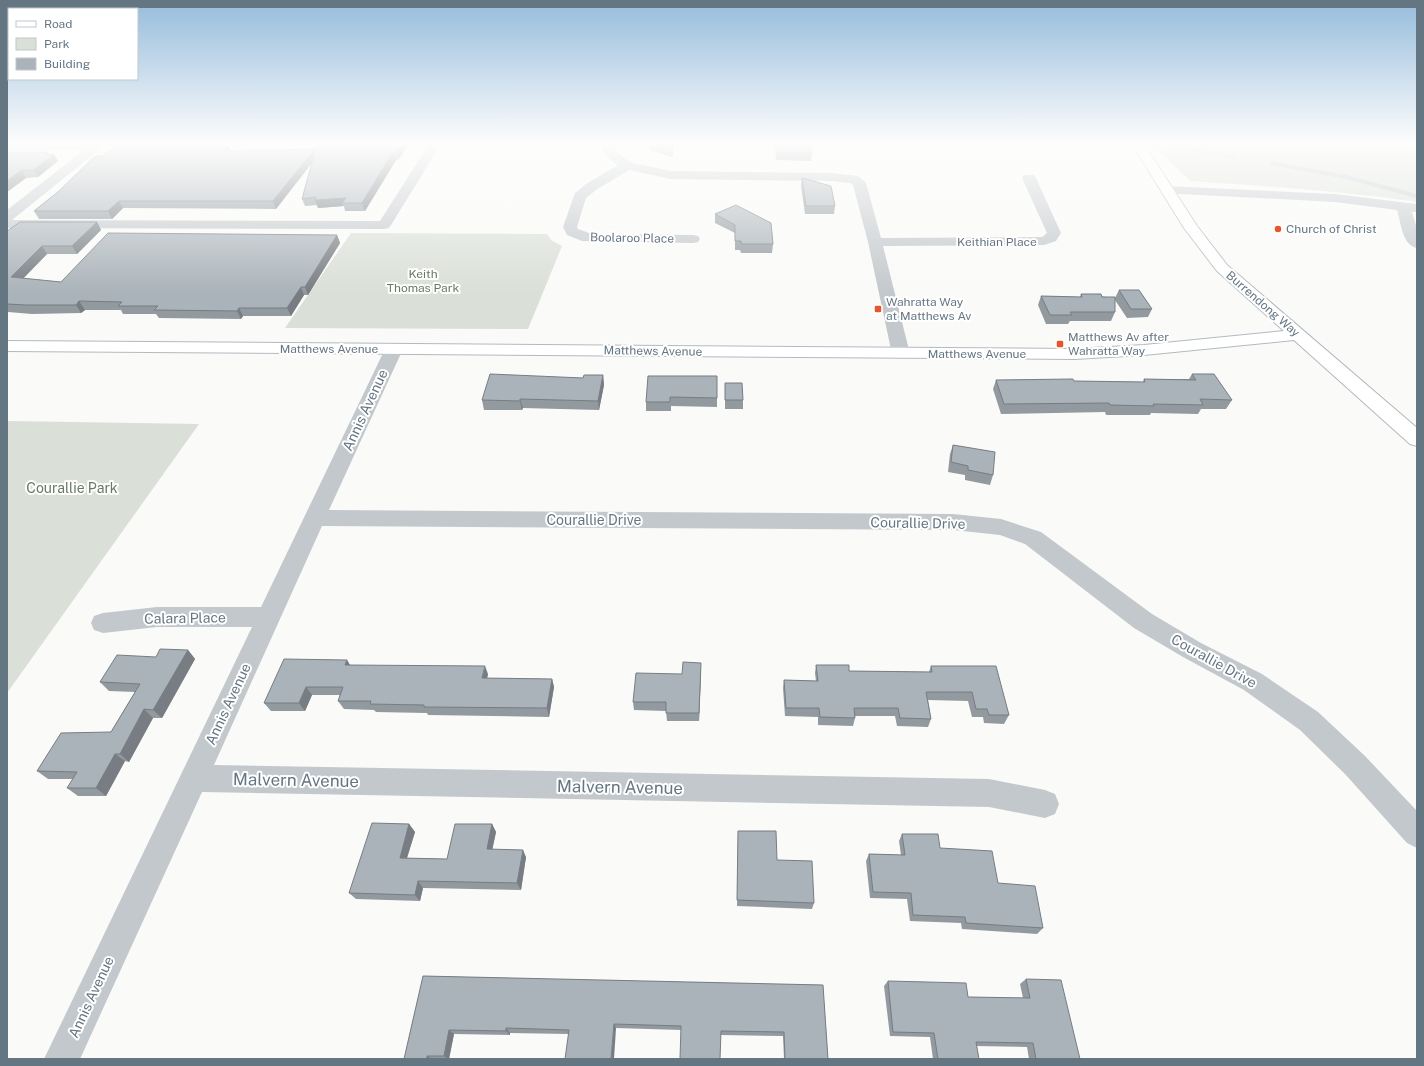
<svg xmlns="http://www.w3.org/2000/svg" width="1424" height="1066" font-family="'Public Sans',sans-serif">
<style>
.green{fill:#dadfd7}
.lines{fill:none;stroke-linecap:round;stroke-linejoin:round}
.stream{stroke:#bbc7cb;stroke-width:4}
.secondary-casing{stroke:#b3babf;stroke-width:2}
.street{fill:#c3c8cc;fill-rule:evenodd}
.secondary{fill:#fff;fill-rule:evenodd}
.wall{fill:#929a9f}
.shaded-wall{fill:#777d82}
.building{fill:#aab3b9;stroke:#777d82}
.poi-dot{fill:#e4572e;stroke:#fff;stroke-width:1.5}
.labels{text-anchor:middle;stroke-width:4;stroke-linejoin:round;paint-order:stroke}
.far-poi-label{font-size:12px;fill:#657683;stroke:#fff;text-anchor:start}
.far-street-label{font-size:12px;fill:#657683;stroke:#fff}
.far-park-label{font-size:12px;fill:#687a64;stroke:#fff}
.street-label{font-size:14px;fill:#657683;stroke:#fff}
.park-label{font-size:14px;fill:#687a64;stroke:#fff}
.near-street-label{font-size:17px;fill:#657683;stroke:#fff}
</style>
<rect width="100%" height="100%" fill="#fafaf8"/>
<g class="green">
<path d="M1157,144h260v58c-75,-11 -151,-16 -227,-21l-33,-32z"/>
<polygon points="351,233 547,234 551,240 562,246 528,329 285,328"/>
<polygon points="7,421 199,424 7,693"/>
</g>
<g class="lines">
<g class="stream">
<polyline points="1158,144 1234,157"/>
<polyline points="1271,163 1346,177 1417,196"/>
</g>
<defs>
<polygon id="secondary" points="1132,144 1144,144 1197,226 1227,265 1417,428 1417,446 1410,444 1294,340 1144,355 1075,359 7,351 7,341 1075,349 1144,345 1284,331 1217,271 1184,228"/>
</defs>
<use href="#secondary" class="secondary-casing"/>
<g class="street">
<polygon points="7,144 105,145 12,220 380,221 429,144 441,144 391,225 389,228 384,229 7,228 7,210 84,150 7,151"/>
<path d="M603,144h12l-1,5 10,9 9,5 38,8 160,2 27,3 8,7 15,55 161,-1 5,-4 -25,-55 2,-3h10l2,3 25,55 -5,8 -12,4 -161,1 27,108 -3,4 -6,1 -6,-1 -3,-4 -24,-112 -15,-57 -3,-2 -19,-2 -160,-2 -42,-9 -33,20 -10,8 -9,29 1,2 14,5 101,1 5,1 2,3 -2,3 -5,1 -111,-2 -15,-6 -4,-8 12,-34 11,-9 32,-19c-7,-4 -12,-9 -16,-16z"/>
<path d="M1167,186l168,8 82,10v8h-5l5,17v19c-15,-3 -16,-25 -20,-38l-62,-8 -173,-9 -2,-3 2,-3z"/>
<polygon points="394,344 400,345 403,349 329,510 953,514 1001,519 1041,532 1152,614 1201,643 1262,674 1318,712 1365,756 1417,811 1417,848 1407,843 1345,774 1300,730 1244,690 1183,657 1134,628 1025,544 1000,535 953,530 322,526 214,765 989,779 1045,790 1055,794 1059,804 1055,814 1045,818 989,807 202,792 80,1059 44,1059 252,627 157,627 103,633 94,630 91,623 94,616 103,613 157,607 261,607 385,349 388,345"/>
</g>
<use href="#secondary" class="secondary"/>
</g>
<g class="wall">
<polygon points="120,144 195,144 192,146 228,146 231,151 315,151 317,144 409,144 398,160 396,160 365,211 345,211 344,206 318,208 317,205 305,206 302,199 312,163 276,209 123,208 112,219 39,219 34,211 102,156"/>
<polygon points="650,144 674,144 672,157 650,150"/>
<polygon points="775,144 810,144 812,153 811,161 776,160"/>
<polygon points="7,152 58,161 38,177 26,178 7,192"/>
<polygon points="802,178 835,206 834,214 805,214 801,186"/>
<polygon points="715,214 773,244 772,253 741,253 740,250 735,250 735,233 715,223"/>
<polygon points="97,222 101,230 77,254 47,254 23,278 61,282 337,235 340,243 308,295 304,295 291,316 243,316 241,319 159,318 156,314 123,314 121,310 85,310 81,313 32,314 8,312 7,312 7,231"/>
<polygon points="1119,290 1152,309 1148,317 1127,318 1115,300 1115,312 1111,321 1070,321 1068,324 1046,324 1038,305 1041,296 1080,297 1081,294 1115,298"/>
<polygon points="1192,374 1232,400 1226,409 1201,409 1198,414 1151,413 1150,415 1106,415 1105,412 1001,414 993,389 996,380 1143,382 1144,379 1189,379"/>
<polygon points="603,375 604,385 599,410 523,408 522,410 484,410 482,400 583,378"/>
<polygon points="717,376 717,407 671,406 671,411 646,411 646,402"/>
<polygon points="725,383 743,400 743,409 725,409"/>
<polygon points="953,445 993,475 990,485 965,480 965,475 948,472 950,454"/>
<polygon points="188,650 195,659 162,718 153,718 129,762 125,761 106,796 78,796 67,788 73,779 48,779 37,771 111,732 135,692 109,691 100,682 156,657"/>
<polygon points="347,660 350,665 488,674 487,678 552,679 554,687 549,717 428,715 427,713 376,712 374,710 344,709 338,701 340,695 312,695 305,711 271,711 264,703"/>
<polygon points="816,665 849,671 929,672 931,666 1009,715 1004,724 984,723 983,717 972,717 968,701 928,700 931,719 928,727 897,726 895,716 855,716 855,718 853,726 818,725 818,717 785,716 783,688 784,680 816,681 815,673"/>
<polygon points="701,671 699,721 667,721 666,711 634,710 633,702 682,674"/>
<polygon points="409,824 415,832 407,858 447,859 492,824 496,832 492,849 526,857 521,890 423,888 420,901 356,899 349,893"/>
<polygon points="738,831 814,903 812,909 737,906"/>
<polygon points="902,834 940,848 998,883 1043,928 1037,934 962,929 961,923 910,921 907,899 870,898 866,861 869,854 901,855 899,841"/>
<polygon points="423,976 823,985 828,1059 784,1059 783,1036 721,1035 681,1030 616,1028 568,1034 510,1033 510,1035 454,1034 449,1059 404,1059"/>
<polygon points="1026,979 1080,1059 1029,1059 1027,1047 976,1046 979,1059 933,1059 930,1037 890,1036 884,986 888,981 968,997 1023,998 1020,984"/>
</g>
<g class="shaded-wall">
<polygon points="184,144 195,144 185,153 182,146"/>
<polygon points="402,144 409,144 398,160 396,152"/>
<polygon points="672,144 674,144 672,157"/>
<polygon points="228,146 231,153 224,151"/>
<polygon points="315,149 317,156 276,209 273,201"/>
<polygon points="47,152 50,157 54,154 58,161 38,177 34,170 45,154"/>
<polygon points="393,152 396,160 365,211 362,203"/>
<polygon points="22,170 26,178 7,192 7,181"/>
<polygon points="346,198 342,203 344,206 318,208 315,200"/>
<polygon points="119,201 123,208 112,219 108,211"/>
<polygon points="97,222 101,230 77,254 72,246"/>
<polygon points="337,235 340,243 308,295 305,287"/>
<polygon points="42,246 47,254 17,285 11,277"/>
<polygon points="301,287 304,295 291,316 287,308"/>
<polygon points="79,301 85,310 81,313 76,305"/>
<polygon points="239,308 243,316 241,319 237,311"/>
<polygon points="603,375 604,385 599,410 598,401"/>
<polygon points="520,399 523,408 522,410 520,401"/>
<polygon points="188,650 195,659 162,718 153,710"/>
<polygon points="347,660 352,669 345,665"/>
<polygon points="701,663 701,671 699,721 699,713"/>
<polygon points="485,666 488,674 485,687 482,678"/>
<polygon points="552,679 554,687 549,717 547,708"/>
<polygon points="306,687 312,695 305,711 299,703"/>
<polygon points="144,709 153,718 129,762 120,754"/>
<polygon points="115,754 125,761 106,796 96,788"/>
<polygon points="409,824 415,832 405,864 400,858"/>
<polygon points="492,824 496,832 491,856 487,849"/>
<polygon points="523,850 526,857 521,890 517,883"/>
<polygon points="418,881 423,888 420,901 415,895"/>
<polygon points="614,1024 616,1028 614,1059 611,1059"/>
<polygon points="506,1028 510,1033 510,1035 506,1031"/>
<polygon points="449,1030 454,1034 449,1059 448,1059 444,1056"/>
<polygon points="427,1056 432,1059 427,1059"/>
</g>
<g class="building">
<polygon points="120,144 184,144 182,146 228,146 224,151 315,149 273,201 119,201 108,211 34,211 59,191 95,156 102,156"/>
<polygon points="317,144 402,144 396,152 393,152 362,203 342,203 346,198 315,200 316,197 302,199"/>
<polygon points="656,144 672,144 672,149"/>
<polygon points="776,144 810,144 812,153 777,152"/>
<polygon points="7,152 47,152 45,154 54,154 34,170 22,170 7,181"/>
<polygon points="802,178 831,186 835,206 806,206"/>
<polygon points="736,205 771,223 773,244 741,244 741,241 735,241 735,225 715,214"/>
<polygon points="20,222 97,222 72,246 42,246 11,277 61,282 108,233 337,235 305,287 301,287 287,308 239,308 237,311 154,310 158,306 118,306 122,302 79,301 76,305 26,305 7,304 7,231"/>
<polygon points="1119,290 1139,290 1152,309 1131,309"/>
<polygon points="1081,294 1101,294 1102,297 1115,297 1115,312 1070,312 1072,315 1050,315 1041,296 1082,297"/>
<polygon points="490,374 583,378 584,375 603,375 598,401 520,399 520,401 482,400"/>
<polygon points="1192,374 1214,374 1232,400 1200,399 1203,405 1153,404 1154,406 1110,405 1109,403 1004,404 996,380 1073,379 1074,381 1145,382 1144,379 1196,380"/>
<polygon points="648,376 717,376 717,398 670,397 670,402 646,402"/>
<polygon points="725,383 742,383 743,400 725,400"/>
<polygon points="953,445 995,452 993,475 968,470 968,466 951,462"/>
<polygon points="160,649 188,650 153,710 144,709 120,754 115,754 96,788 67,788 77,772 37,771 61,733 111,732 140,684 100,682 117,655 156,657"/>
<polygon points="284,659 347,660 345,665 485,666 482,678 552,679 547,708 424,707 424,705 370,704 371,701 338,701 343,687 306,687 299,703 264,703"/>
<polygon points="683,662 701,663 699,713 666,713 666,702 633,702 636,673 682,674"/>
<polygon points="816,665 849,665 849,671 932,672 931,666 996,666 1009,715 989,715 987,709 976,709 972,692 926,692 931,719 900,718 898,708 854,708 855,718 820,717 819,708 786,708 784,680 818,681"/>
<polygon points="372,823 409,824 400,858 447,859 455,824 492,824 487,849 523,850 517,883 418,881 415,895 349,893"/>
<polygon points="738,831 776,831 777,860 812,861 814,903 737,900"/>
<polygon points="902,834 938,834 940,848 992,851 998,883 1035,886 1043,928 966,923 965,917 913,915 911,893 873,892 869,854 905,855"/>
<polygon points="423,976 823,985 828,1059 785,1059 784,1032 721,1031 720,1059 680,1059 681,1026 614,1024 611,1059 565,1059 569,1030 506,1028 506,1031 449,1030 444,1056 427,1056 427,1059 404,1059"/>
<polygon points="1026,979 1061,980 1080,1059 1036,1059 1033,1043 976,1042 979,1059 938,1059 934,1033 893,1032 888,981 966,983 968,997 1030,998"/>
</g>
<linearGradient id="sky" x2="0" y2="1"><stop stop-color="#96bcdc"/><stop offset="0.49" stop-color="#fdfdfc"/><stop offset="1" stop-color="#fdfdfc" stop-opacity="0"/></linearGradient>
<rect width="1424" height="293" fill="url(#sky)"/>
<g class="poi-dot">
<circle cx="1278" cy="229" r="4"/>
<rect x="874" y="305" width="8" height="8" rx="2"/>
<rect x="1056" y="340" width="8" height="8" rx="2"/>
</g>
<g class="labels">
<g class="far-poi-label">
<text x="1286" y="233">Church of Christ</text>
<text x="886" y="306">Wahratta Way<tspan x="886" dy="14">at Matthews Av</tspan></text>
<text x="1068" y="341">Matthews Av after<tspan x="1068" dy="14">Wahratta Way</tspan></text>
</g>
<g class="far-street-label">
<text transform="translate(632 238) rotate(1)" y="4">Boolaroo Place</text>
<text x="997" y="246">Keithian Place</text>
<text transform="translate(1263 304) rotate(41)" y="4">Burrendong Way</text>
<text x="329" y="353">Matthews Avenue</text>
<text transform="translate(653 351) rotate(1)" y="4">Matthews Avenue</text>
<text x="977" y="358">Matthews Avenue</text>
</g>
<g class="far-park-label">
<text x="423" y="278">Keith<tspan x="423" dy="14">Thomas Park</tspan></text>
</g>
<g class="street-label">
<text transform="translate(365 410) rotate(-65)" y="5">Annis Avenue</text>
<text x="594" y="525">Courallie Drive</text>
<text transform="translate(918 523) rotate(1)" y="5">Courallie Drive</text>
<text transform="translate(185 618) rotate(-1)" y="5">Calara Place</text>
<text transform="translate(1214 661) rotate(29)" y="5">Courallie Drive</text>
<text transform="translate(228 704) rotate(-65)" y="5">Annis Avenue</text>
<text transform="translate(91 997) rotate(-65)" y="5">Annis Avenue</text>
</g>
<g class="park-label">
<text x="72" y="493">Courallie Park</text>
</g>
<g class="near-street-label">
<text transform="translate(296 780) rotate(1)" y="6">Malvern Avenue</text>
<text transform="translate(620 787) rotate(1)" y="6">Malvern Avenue</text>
</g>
</g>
<rect width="1424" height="1066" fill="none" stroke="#657683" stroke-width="16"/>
<rect x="8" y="8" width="130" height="72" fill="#ffffff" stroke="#c1c8cd"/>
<rect x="16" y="21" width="20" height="6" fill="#ffffff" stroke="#c1c8cd"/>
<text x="44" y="28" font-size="12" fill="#657683">Road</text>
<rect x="16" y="38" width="20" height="12" fill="#dadfd7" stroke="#c1c8cd"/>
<text x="44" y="48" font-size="12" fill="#657683">Park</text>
<rect x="16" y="58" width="20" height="12" fill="#aab3b9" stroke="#c1c8cd"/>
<text x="44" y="68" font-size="12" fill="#657683">Building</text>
</svg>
